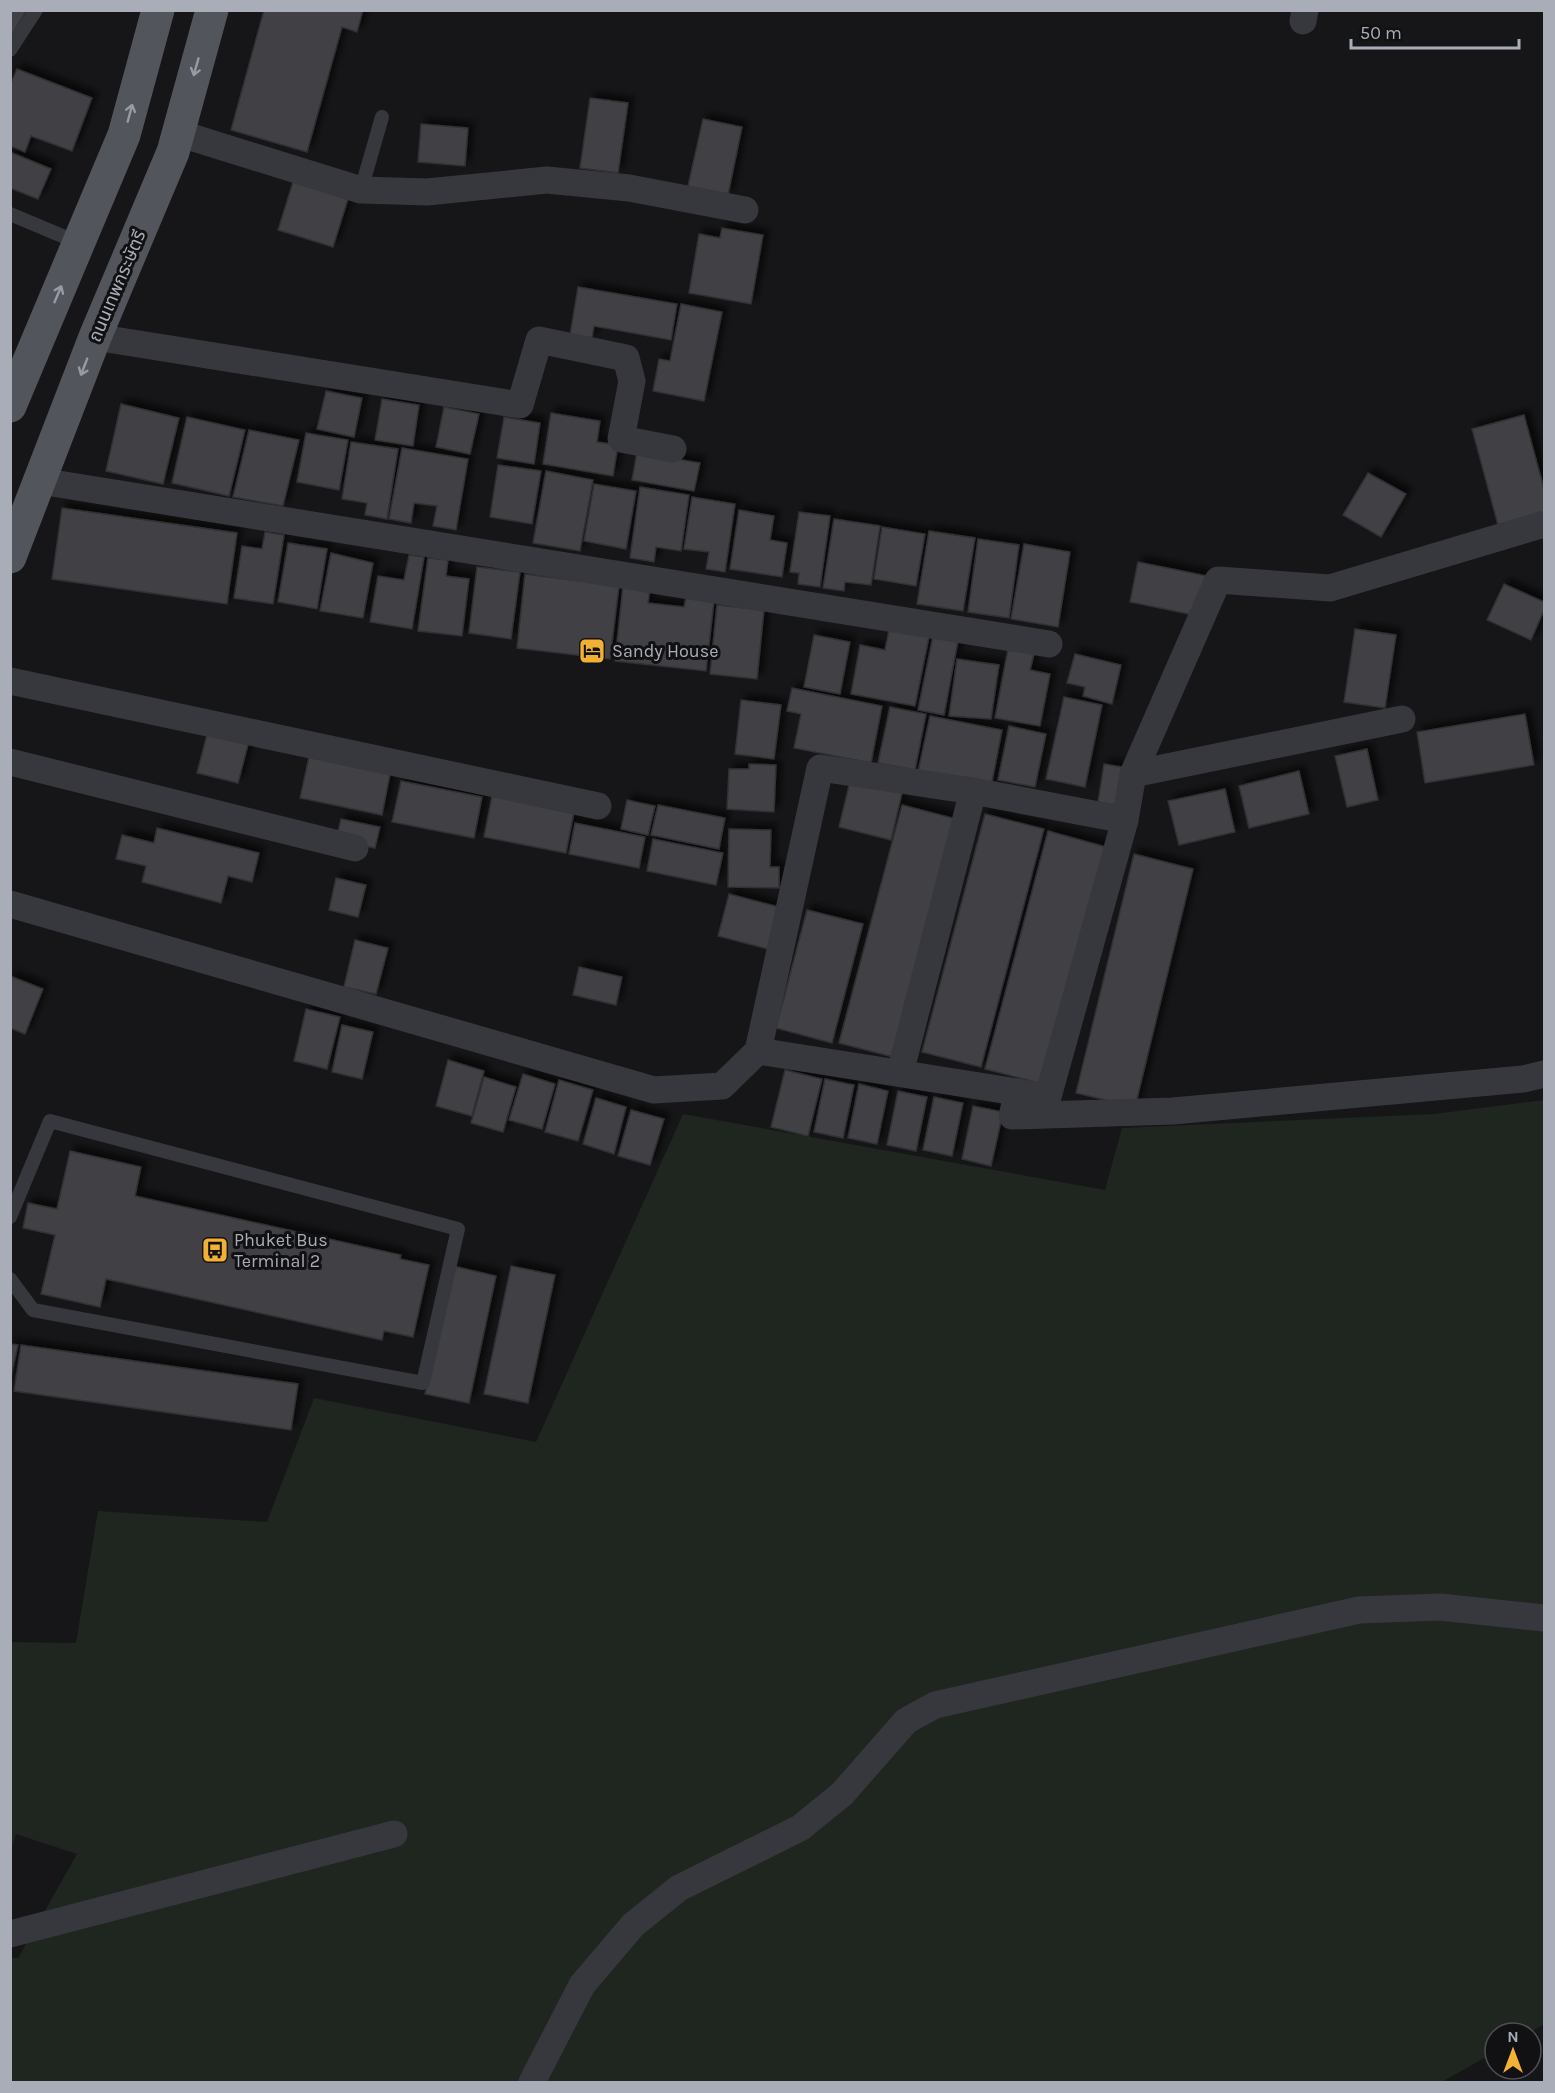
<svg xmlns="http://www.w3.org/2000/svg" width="1555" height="2093" font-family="Karla,'Noto Sans Thai',sans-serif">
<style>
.green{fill:#1e261f}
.building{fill:#404145;stroke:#303034;stroke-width:1.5;filter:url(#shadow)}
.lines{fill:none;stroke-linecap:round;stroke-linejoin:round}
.lane{stroke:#37383d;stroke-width:14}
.street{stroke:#37383d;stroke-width:27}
.primary{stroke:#53555c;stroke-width:33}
.oneway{stroke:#979ba6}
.labels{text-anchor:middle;stroke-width:6;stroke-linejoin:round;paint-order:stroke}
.street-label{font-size:18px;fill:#a8adb8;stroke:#111113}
.poi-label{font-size:18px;fill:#a8adb8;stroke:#111113;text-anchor:start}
</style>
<defs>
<filter id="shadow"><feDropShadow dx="5.5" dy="-5.5" stdDeviation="3" flood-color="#0009"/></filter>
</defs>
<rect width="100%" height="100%" fill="#161618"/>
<polygon class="green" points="1544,1100 1544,2024 1529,2033 1495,2033 1495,2052 1442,2082 11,2082 11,1958 18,1958 77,1854 16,1834 11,1850 11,1642 76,1643 98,1511 267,1522 314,1398 536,1442 683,1114 1105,1190 1122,1128 1434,1114"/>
<g class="building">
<polygon points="10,10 27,10 12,35 10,34"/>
<polygon points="264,10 363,10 357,32 342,27 307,152 231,130"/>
<polygon points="17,69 92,98 72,151 31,136 25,152 10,146 10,85"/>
<polygon points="590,98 628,103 618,173 580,168"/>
<polygon points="703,119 742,127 728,195 688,186"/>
<polygon points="421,124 468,128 465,166 418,162"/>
<polygon points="10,152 51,169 38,199 10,188"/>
<polygon points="293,182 348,199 333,247 278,230"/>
<polygon points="722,228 763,235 751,304 689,293 699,234 720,238"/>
<polygon points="578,287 677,304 671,340 594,326 592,338 570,335"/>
<polygon points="681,304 722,312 704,401 653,391 659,359 670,361"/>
<polygon points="326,391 362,398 354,437 317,429"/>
<polygon points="382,399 419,405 413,446 375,440"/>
<polygon points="121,404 179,418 163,484 106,471"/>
<polygon points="444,407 479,414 470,454 436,447"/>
<polygon points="551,413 600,421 597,442 618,445 613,476 543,464"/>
<polygon points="1524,415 1544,489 1544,513 1498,525 1472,429"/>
<polygon points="187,417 245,430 229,496 172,483"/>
<polygon points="504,417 540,423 534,464 497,458"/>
<polygon points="249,430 299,440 283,506 233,497"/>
<polygon points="306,433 348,440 339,490 297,482"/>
<polygon points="351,442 398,449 387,519 365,515 367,503 342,499"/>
<polygon points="402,448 468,459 456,530 433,526 437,506 414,503 411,523 389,519"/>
<polygon points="637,452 700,463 694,491 632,480"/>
<polygon points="498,465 541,471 532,524 490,517"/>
<polygon points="546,471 593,480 580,551 533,543"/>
<polygon points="1368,473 1406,494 1381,537 1343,515"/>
<polygon points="594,484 636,491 626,549 584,541"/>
<polygon points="640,487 689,495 681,551 656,547 654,562 630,558"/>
<polygon points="692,497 735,504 725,572 706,569 709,552 684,549"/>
<polygon points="62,508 237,533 227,604 52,579"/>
<polygon points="739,510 774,516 770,540 787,543 782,577 730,569"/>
<polygon points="799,512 830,516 820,587 798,584 799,573 790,572"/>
<polygon points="834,519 880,526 871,585 845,582 844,591 823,588"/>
<polygon points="882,527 925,534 916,586 874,579"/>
<polygon points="929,531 975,538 963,611 917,604"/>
<polygon points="265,532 284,535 273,604 234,598 242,546 262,549"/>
<polygon points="978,539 1019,545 1009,618 968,612"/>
<polygon points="288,543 327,549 317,609 278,602"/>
<polygon points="1024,544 1070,552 1058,627 1011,619"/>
<polygon points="331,553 373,563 363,618 320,611"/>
<polygon points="409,555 424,557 412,629 370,622 378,576 404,580"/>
<polygon points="428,558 448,560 446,576 469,579 462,636 418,631"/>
<polygon points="1138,562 1207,576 1199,616 1130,602"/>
<polygon points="477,567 520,572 511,639 469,633"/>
<polygon points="525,574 619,586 610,659 517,648"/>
<polygon points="1504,584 1544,602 1544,610 1531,640 1487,620"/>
<polygon points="623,586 650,589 648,603 684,607 686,598 714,601 706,671 615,661"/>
<polygon points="717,605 764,610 757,679 710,674"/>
<polygon points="1355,629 1396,635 1385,708 1344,702"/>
<polygon points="889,630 929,637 915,706 851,694 860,645 885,650"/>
<polygon points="814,635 850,642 840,694 804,687"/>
<polygon points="933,636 958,641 944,715 918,710"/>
<polygon points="1008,649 1034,654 1030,670 1050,674 1040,726 995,718"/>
<polygon points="1075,654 1121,665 1112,704 1083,696 1085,687 1067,683"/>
<polygon points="957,659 999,665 991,719 949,716"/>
<polygon points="792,688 882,706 871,763 794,748 801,714 787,711"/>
<polygon points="1064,697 1102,705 1085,787 1046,779"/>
<polygon points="741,700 781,705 774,759 735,754"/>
<polygon points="890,707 926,714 915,770 878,763"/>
<polygon points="1525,714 1534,765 1425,783 1417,732"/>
<polygon points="930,716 1002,730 991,787 918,772"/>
<polygon points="1009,726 1046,734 1035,787 998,780"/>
<polygon points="209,727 250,737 238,783 197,773"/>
<polygon points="1367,749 1378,800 1347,807 1335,756"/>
<polygon points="309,757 390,774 382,815 300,798"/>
<polygon points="749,764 776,765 774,812 727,809 729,769 749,769"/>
<polygon points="1104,764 1128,768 1122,806 1098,802"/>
<polygon points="1299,771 1309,814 1249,828 1239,786"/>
<polygon points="401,781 482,797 474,838 392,822"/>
<polygon points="850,781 902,793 891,840 839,827"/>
<polygon points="1225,789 1235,832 1179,845 1168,801"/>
<polygon points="492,796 574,812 566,853 484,837"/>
<polygon points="627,800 655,806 648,835 621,829"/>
<polygon points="658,805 725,818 719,849 651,835"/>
<polygon points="902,805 960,820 897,1058 839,1043"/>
<polygon points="985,814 1044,829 981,1067 922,1052"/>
<polygon points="341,819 380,827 375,848 336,840"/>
<polygon points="575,823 645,837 639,868 569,854"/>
<polygon points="157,828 259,853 252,882 228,876 221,903 142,882 146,866 116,859 122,835 154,843"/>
<polygon points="729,829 771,830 770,867 779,867 779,888 728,887"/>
<polygon points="1048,831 1106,847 1043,1084 985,1069"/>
<polygon points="653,839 723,853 716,885 647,871"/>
<polygon points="1134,854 1193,869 1135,1107 1076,1093"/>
<polygon points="336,878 366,885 358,917 329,910"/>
<polygon points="729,894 779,907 768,949 718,936"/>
<polygon points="807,910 863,924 832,1043 776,1028"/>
<polygon points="355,940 388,948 376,994 344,987"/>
<polygon points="579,967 622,977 616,1005 573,995"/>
<polygon points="10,976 43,989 25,1034 10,1028"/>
<polygon points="306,1009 340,1017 327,1069 294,1061"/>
<polygon points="342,1025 373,1032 362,1079 332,1072"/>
<polygon points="448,1060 484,1071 472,1116 436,1106"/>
<polygon points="785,1070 822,1079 808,1136 771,1127"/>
<polygon points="523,1074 555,1084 542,1129 509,1120"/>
<polygon points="484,1077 516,1087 503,1132 471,1123"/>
<polygon points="825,1079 854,1085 843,1138 814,1132"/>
<polygon points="559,1080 593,1090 578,1141 545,1132"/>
<polygon points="859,1084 888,1091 877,1144 848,1138"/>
<polygon points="898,1091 927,1097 916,1151 887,1145"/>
<polygon points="934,1097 963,1103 952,1156 923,1150"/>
<polygon points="596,1098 626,1107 614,1154 583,1144"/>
<polygon points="973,1106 1003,1112 991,1166 962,1159"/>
<polygon points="631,1110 664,1119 650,1165 618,1156"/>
<polygon points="70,1151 141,1167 135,1196 401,1255 400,1259 429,1265 413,1337 384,1331 382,1340 106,1279 100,1307 41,1294 55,1235 23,1228 28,1203 57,1209"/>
<polygon points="453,1266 496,1276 469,1403 425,1394"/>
<polygon points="511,1266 555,1275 528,1403 484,1394"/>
<polygon points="10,1344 18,1345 10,1381"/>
<polygon points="21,1345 298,1384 291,1430 14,1391"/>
</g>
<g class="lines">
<g class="lane">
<polyline points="10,50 36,10"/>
<polyline points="361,190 382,117"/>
<polyline points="10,214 79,243"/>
<polyline points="10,1217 50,1121 458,1229 423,1383 33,1310 10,1279"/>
</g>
<g class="street">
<polyline points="1303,21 1305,10"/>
<polyline points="178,133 361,190 427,192 547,180 629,188 745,210"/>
<polyline points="95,337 520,405 539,340 626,358 632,381 621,439 673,449"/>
<polyline points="40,481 1049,644"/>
<polyline points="10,681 598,806"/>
<polyline points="10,762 355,848"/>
<polyline points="1133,774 1402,719"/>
<polyline points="10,904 654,1090 722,1086 758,1051 820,768 973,791 1125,820"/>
<polyline points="758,1051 1048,1097 1125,820 1133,774 1218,580 1330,588 1544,524"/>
<polyline points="900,1073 973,791"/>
<polyline points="1018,1092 1012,1116 1173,1111 1523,1079 1544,1074"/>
<polyline points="10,1934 394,1834"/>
<polyline points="532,2082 582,1985 633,1925 679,1888 800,1828 842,1794 906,1721 935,1705 1359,1610 1440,1607 1544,1618"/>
</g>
<g class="primary">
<polyline points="10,406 124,135 158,10"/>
<polyline points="10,557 95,337 173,152 212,10"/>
</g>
</g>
<defs><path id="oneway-shaft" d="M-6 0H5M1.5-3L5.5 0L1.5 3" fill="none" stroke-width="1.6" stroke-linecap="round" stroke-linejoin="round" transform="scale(1.5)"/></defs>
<g class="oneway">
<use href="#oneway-shaft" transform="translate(196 67) rotate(106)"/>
<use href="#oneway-shaft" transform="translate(130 113) rotate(-75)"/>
<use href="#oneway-shaft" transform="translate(58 294) rotate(-67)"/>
<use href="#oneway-shaft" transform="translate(84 367) rotate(111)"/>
</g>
<defs>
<symbol id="hotel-square" viewBox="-11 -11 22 22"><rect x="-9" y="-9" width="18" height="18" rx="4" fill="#f2b134" stroke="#111113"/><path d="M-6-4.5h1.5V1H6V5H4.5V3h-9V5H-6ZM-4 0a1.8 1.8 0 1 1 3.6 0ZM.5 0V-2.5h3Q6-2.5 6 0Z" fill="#111"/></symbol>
<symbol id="bus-square" viewBox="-11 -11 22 22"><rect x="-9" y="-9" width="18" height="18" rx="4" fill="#f2b134" stroke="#111113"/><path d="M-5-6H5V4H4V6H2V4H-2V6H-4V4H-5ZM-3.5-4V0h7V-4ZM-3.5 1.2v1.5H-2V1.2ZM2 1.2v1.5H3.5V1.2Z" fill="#111"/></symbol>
</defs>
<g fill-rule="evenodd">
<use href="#hotel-square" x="577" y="636" width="30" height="30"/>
<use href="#bus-square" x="200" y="1235" width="30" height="30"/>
</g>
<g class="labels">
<g class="street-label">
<text transform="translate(117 286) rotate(-67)" y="6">ถนนเทพกระษัตรี</text>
</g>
<g class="poi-label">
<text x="612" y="657">Sandy House</text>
<text x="234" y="1246">Phuket Bus<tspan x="234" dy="21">Terminal 2</tspan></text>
</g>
</g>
<rect width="1555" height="2093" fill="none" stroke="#a8adb8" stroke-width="24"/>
<g transform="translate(1513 2051)"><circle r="28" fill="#111113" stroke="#4d4f55" stroke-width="1.5"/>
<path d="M0-4.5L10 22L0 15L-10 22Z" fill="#f2b134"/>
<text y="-9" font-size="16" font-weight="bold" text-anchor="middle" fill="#a8adb8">N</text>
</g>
<path d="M1351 39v9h168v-9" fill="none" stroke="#a8adb8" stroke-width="3"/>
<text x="1360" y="39" font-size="18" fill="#a8adb8" stroke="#111113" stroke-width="4.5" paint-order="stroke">50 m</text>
</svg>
